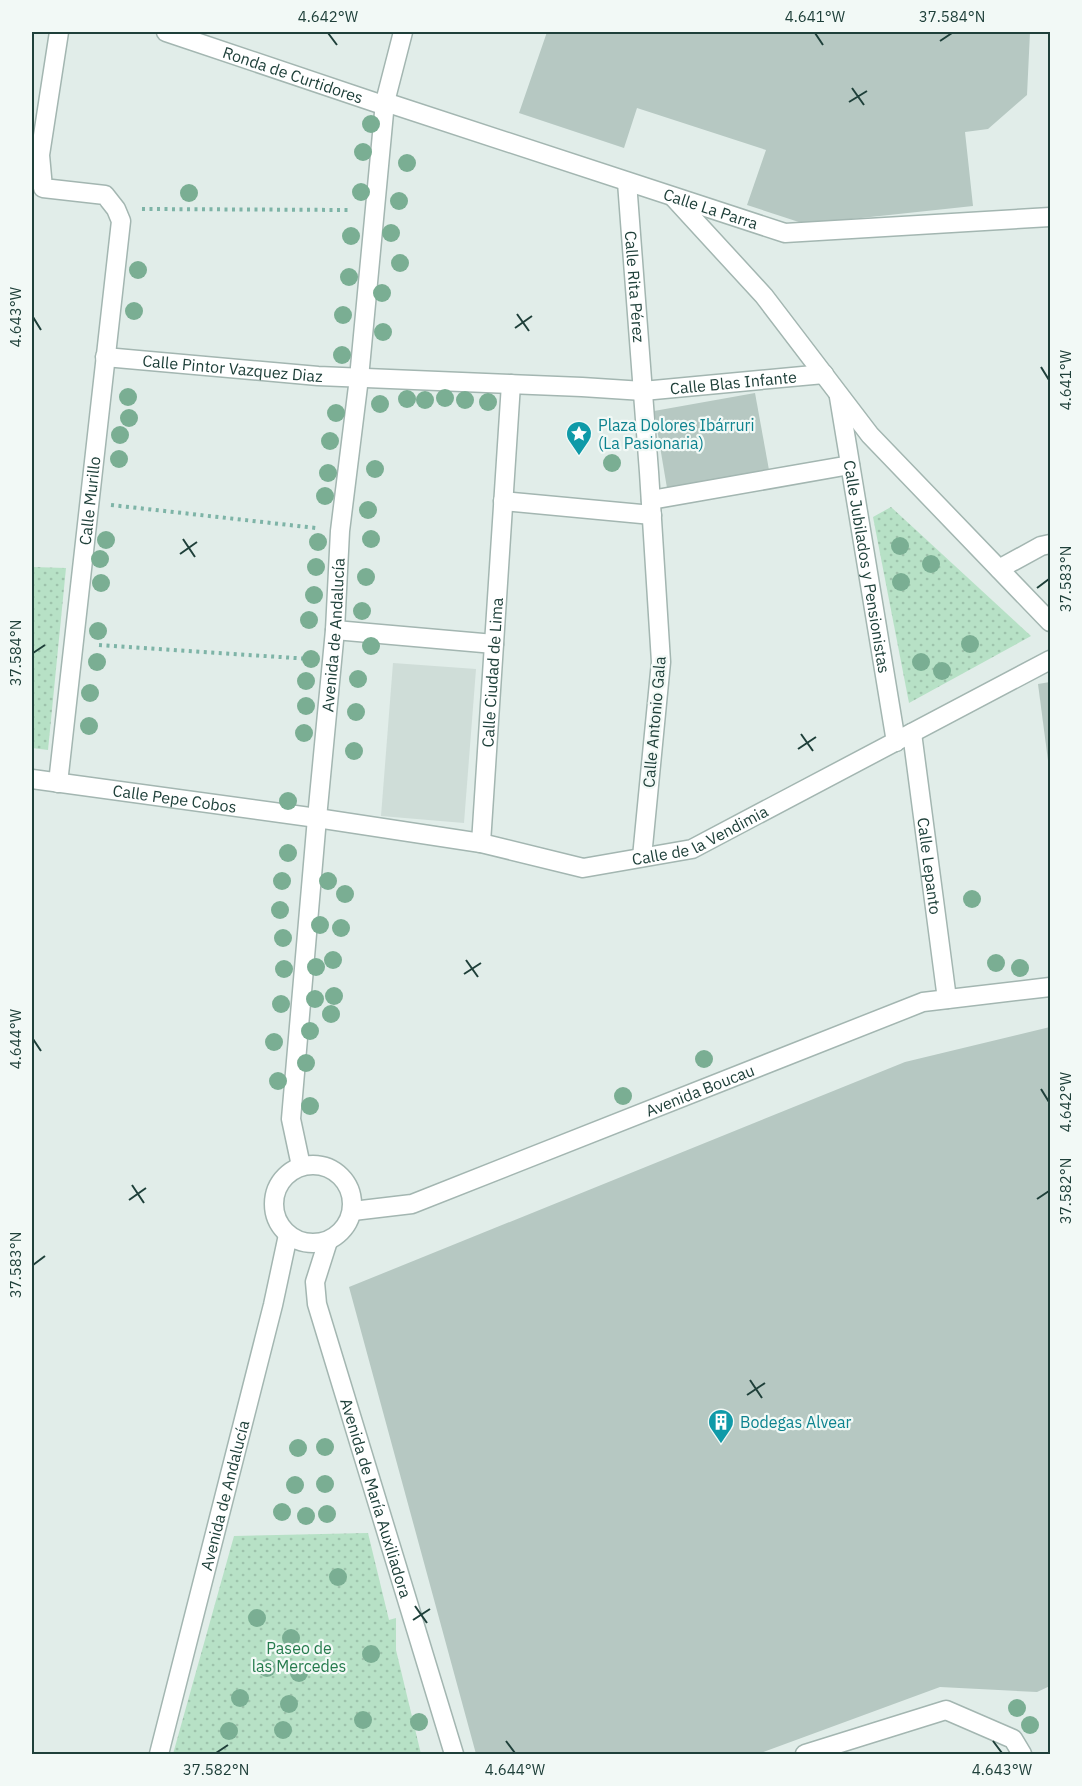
<svg xmlns="http://www.w3.org/2000/svg" width="1082" height="1786" font-family="'IBM Plex Sans',sans-serif">
<style>
.built{fill:#cfddd8}
.grass{fill:url(#grass-dots)}
.building{fill:#b6c8c2}
.lines{fill:none;stroke-linecap:round;stroke-linejoin:round}
.minor-casing{stroke:#a3b6b1;stroke-width:21}
.path{stroke:#7eb4a7;stroke-width:4;stroke-dasharray:3 4.5;stroke-linecap:butt}
.minor{stroke:#fff;stroke-width:18}
.tree{fill:#7aae93}
.ticks{fill:none;stroke:#1f403a;stroke-width:2}
.labels{text-anchor:middle;stroke-width:4.5;stroke-linejoin:round;paint-order:stroke}
.street-label{font-size:16px;fill:#1f403a;stroke:#f2f9f6}
.culture-label{font-size:16px;fill:#0d838f;stroke:#f2f9f6;text-anchor:start}
.park-label{font-size:16px;fill:#257b4d;stroke:#f2f9f6}
.neatline{fill:none;stroke:#1f403a;stroke-width:2}
.ticks-label{font-size:15px;text-anchor:middle;fill:#1f403a}
</style>
<defs>
<pattern id="grass-dots" width="8" height="8" patternUnits="userSpaceOnUse" patternTransform="scale(1.5)"><rect width="8" height="8" fill="#b7e1c6"/><path d="M2 2h.1M6 6h.1" fill="none" stroke="#9dc2ab" stroke-width="1.8" stroke-linecap="round"/></pattern>
</defs>
<rect width="100%" height="100%" fill="#e1ede9"/>
<polygon class="built" points="393,663 476,669 464,823 381,816"/>
<g class="grass">
<polygon points="891,507 1031,636 909,703 873,517"/>
<polygon points="32,567 66,568 48,750 32,748"/>
<polygon points="368,1533 389,1620 396,1618 396,1650 421,1754 173,1754 234,1536"/>
</g>
<g class="building">
<polygon points="547,32 1030,32 1027,95 988,129 965,132 973,206 805,224 747,205 766,150 637,108 624,148 519,113"/>
<polygon points="755,393 769,470 667,488 654,411"/>
<polygon points="1050,682 1050,768 1049,768 1038,684"/>
<polygon points="1050,1027 1050,1686 1037,1692 940,1687 758,1754 476,1754 349,1287 905,1062"/>
</g>
<g class="lines">
<defs>
<g id="minor">
<path id="s1" d="M166,32l214,72 5,-2 400,131 265,-16"/>
<path id="s2" d="M627,182l22,290 12,190 -19,195"/>
<polyline points="674,198 764,296 870,435 1050,622"/>
<path id="s3" d="M105,357l213,19 264,11 61,4 181,-17"/>
<path id="s4" d="M839,397l57,345"/>
<polyline points="651,500 850,465"/>
<polyline points="503,501 652,515"/>
<polyline points="999,569 1041,546 1050,544"/>
<polyline points="335,630 494,644"/>
<path id="s5" d="M912,733l35,266"/>
<path id="s6" d="M32,779l285,39 164,25 102,25 109,-19 358,-189"/>
<path id="s7" d="M58,783l63,-562 -5,-12 -11,-14 -62,-7 -3,-33 19,-123"/>
<path id="s8" d="M481,843l30,-459"/>
<circle cx="313" cy="1204" r="39"/>
<path id="s9" d="M301,1166l-10,-47 26,-301 18,-188 5,-99 19,-153 26,-276 18,-70"/>
<path id="s10" d="M353,1211l59,-7 511,-202 127,-15"/>
<path id="s11" d="M328,1241l-13,41 2,22 137,450"/>
<path id="s12" d="M159,1754l114,-449 15,-70"/>
<polyline points="805,1754 946,1710 1013,1739 1022,1754"/>
</g>
</defs>
<use href="#minor" class="minor-casing"/>
<g class="path">
<polyline points="142,209 351,210"/>
<polyline points="111,505 316,528"/>
<polyline points="99,645 310,659"/>
</g>
<use href="#minor" class="minor"/>
</g>
<g class="tree">
<circle cx="371" cy="124" r="9"/>
<circle cx="363" cy="152" r="9"/>
<circle cx="407" cy="163" r="9"/>
<circle cx="361" cy="192" r="9"/>
<circle cx="189" cy="193" r="9"/>
<circle cx="399" cy="201" r="9"/>
<circle cx="391" cy="233" r="9"/>
<circle cx="351" cy="236" r="9"/>
<circle cx="400" cy="263" r="9"/>
<circle cx="138" cy="270" r="9"/>
<circle cx="349" cy="277" r="9"/>
<circle cx="382" cy="293" r="9"/>
<circle cx="134" cy="311" r="9"/>
<circle cx="343" cy="315" r="9"/>
<circle cx="383" cy="332" r="9"/>
<circle cx="342" cy="355" r="9"/>
<circle cx="128" cy="397" r="9"/>
<circle cx="445" cy="398" r="9"/>
<circle cx="407" cy="399" r="9"/>
<circle cx="425" cy="400" r="9"/>
<circle cx="465" cy="400" r="9"/>
<circle cx="488" cy="402" r="9"/>
<circle cx="380" cy="404" r="9"/>
<circle cx="336" cy="413" r="9"/>
<circle cx="129" cy="418" r="9"/>
<circle cx="120" cy="435" r="9"/>
<circle cx="330" cy="441" r="9"/>
<circle cx="119" cy="459" r="9"/>
<circle cx="612" cy="463" r="9"/>
<circle cx="375" cy="469" r="9"/>
<circle cx="328" cy="473" r="9"/>
<circle cx="325" cy="496" r="9"/>
<circle cx="368" cy="510" r="9"/>
<circle cx="371" cy="539" r="9"/>
<circle cx="106" cy="540" r="9"/>
<circle cx="318" cy="542" r="9"/>
<circle cx="900" cy="546" r="9"/>
<circle cx="100" cy="559" r="9"/>
<circle cx="931" cy="564" r="9"/>
<circle cx="316" cy="567" r="9"/>
<circle cx="366" cy="577" r="9"/>
<circle cx="901" cy="582" r="9"/>
<circle cx="101" cy="583" r="9"/>
<circle cx="314" cy="595" r="9"/>
<circle cx="362" cy="611" r="9"/>
<circle cx="309" cy="620" r="9"/>
<circle cx="98" cy="631" r="9"/>
<circle cx="970" cy="644" r="9"/>
<circle cx="371" cy="646" r="9"/>
<circle cx="311" cy="659" r="9"/>
<circle cx="97" cy="662" r="9"/>
<circle cx="921" cy="662" r="9"/>
<circle cx="942" cy="671" r="9"/>
<circle cx="358" cy="679" r="9"/>
<circle cx="306" cy="681" r="9"/>
<circle cx="90" cy="693" r="9"/>
<circle cx="306" cy="706" r="9"/>
<circle cx="356" cy="712" r="9"/>
<circle cx="89" cy="726" r="9"/>
<circle cx="304" cy="733" r="9"/>
<circle cx="354" cy="751" r="9"/>
<circle cx="288" cy="801" r="9"/>
<circle cx="288" cy="853" r="9"/>
<circle cx="282" cy="881" r="9"/>
<circle cx="328" cy="881" r="9"/>
<circle cx="345" cy="894" r="9"/>
<circle cx="972" cy="899" r="9"/>
<circle cx="280" cy="910" r="9"/>
<circle cx="320" cy="925" r="9"/>
<circle cx="341" cy="928" r="9"/>
<circle cx="283" cy="938" r="9"/>
<circle cx="333" cy="960" r="9"/>
<circle cx="996" cy="963" r="9"/>
<circle cx="316" cy="967" r="9"/>
<circle cx="1020" cy="968" r="9"/>
<circle cx="284" cy="969" r="9"/>
<circle cx="334" cy="996" r="9"/>
<circle cx="315" cy="999" r="9"/>
<circle cx="281" cy="1004" r="9"/>
<circle cx="331" cy="1014" r="9"/>
<circle cx="310" cy="1031" r="9"/>
<circle cx="274" cy="1042" r="9"/>
<circle cx="704" cy="1059" r="9"/>
<circle cx="306" cy="1063" r="9"/>
<circle cx="278" cy="1081" r="9"/>
<circle cx="623" cy="1096" r="9"/>
<circle cx="310" cy="1106" r="9"/>
<circle cx="325" cy="1447" r="9"/>
<circle cx="298" cy="1448" r="9"/>
<circle cx="325" cy="1484" r="9"/>
<circle cx="295" cy="1485" r="9"/>
<circle cx="282" cy="1512" r="9"/>
<circle cx="327" cy="1514" r="9"/>
<circle cx="306" cy="1516" r="9"/>
<circle cx="338" cy="1577" r="9"/>
<circle cx="257" cy="1618" r="9"/>
<circle cx="291" cy="1638" r="9"/>
<circle cx="371" cy="1654" r="9"/>
<circle cx="267" cy="1668" r="9"/>
<circle cx="299" cy="1673" r="9"/>
<circle cx="240" cy="1698" r="9"/>
<circle cx="289" cy="1704" r="9"/>
<circle cx="1017" cy="1708" r="9"/>
<circle cx="363" cy="1720" r="9"/>
<circle cx="419" cy="1722" r="9"/>
<circle cx="1030" cy="1725" r="9"/>
<circle cx="283" cy="1730" r="9"/>
<circle cx="229" cy="1731" r="9"/>
</g>
<path class="ticks" d="M328,33l9,12M815,33l8,12M940,41l12,-8M852,88l12,17M849,102l18,-11M517,314l12,17M33,317l8,13M515,328l17,-12M1041,367l8,13M183,539l12,18M180,554l17,-12M1037,588l12,-9M33,653l12,-8M801,734l12,17M798,749l18,-12M466,960l12,17M464,974l17,-11M33,1039l8,12M1041,1089l8,13M132,1185l12,18M1037,1199l12,-8M129,1200l17,-12M33,1265l12,-9M750,1380l12,18M747,1395l18,-12M415,1606l12,17M413,1620l17,-11M506,1741l9,12M993,1741l9,12M216,1753l12,-8"/>
<defs>
<symbol id="sight-pin" viewBox="-11 -11 22 30"><path d="M0 17L-7.5 6A9.5 9.5 0 1 1 7.5 6Z" fill="#0f9aa8" stroke="#f2f9f6"/><path d="M0-6L1.8-2.2L6-1.7L2.9 1.2L3.7 5.4L0 3.3L-3.7 5.4L-2.9 1.2L-6-1.7L-1.8-2.2Z" fill="#fff"/></symbol>
<symbol id="building-pin" viewBox="-11 -11 22 30"><path d="M0 17L-7.5 6A9.5 9.5 0 1 1 7.5 6Z" fill="#0f9aa8" stroke="#f2f9f6"/><path d="M-4-6H4V6H1V3H-1V6H-4ZM-2.5-4.3h1.7v1.8h-1.7ZM.8-4.3h1.7v1.8H.8ZM-2.5-1h1.7V.8h-1.7ZM.8-1h1.7V.8H.8Z" fill="#fff"/></symbol>
</defs>
<g fill-rule="evenodd">
<use href="#sight-pin" x="564" y="419" width="30" height="40"/>
<use href="#building-pin" x="706" y="1407" width="30" height="40"/>
</g>
<g class="labels">
<g class="street-label">
<text dy="6" stroke="none"><textPath href="#s1" startOffset="134">Ronda de Curtidores</textPath></text>
<text dy="6" stroke="none"><textPath href="#s1" startOffset="574">Calle La Parra</textPath></text>
<text dy="6" stroke="none"><textPath href="#s2" startOffset="105">Calle Rita Pérez</textPath></text>
<text dy="6" stroke="none"><textPath href="#s3" startOffset="128">Calle Pintor Vazquez Diaz</textPath></text>
<text dy="6" stroke="none"><textPath href="#s3" startOffset="630">Calle Blas Infante</textPath></text>
<text dy="6" stroke="none"><textPath href="#s7" startOffset="284">Calle Murillo</textPath></text>
<text dy="6" stroke="none"><textPath href="#s4" startOffset="172">Calle Jubilados y Pensionistas</textPath></text>
<text dy="6" stroke="none"><textPath href="#s9" startOffset="534">Avenida de Andalucía</textPath></text>
<text dy="6" stroke="none"><textPath href="#s8" startOffset="171">Calle Ciudad de Lima</textPath></text>
<text transform="translate(654 722) rotate(-85)" y="6">Calle Antonio Gala</text>
<text dy="6" stroke="none"><textPath href="#s6" startOffset="144">Calle Pepe Cobos</textPath></text>
<text dy="6" stroke="none"><textPath href="#s6" startOffset="681">Calle de la Vendimia</textPath></text>
<text dy="6" stroke="none"><textPath href="#s5" startOffset="134">Calle Lepanto</textPath></text>
<text dy="6" stroke="none"><textPath href="#s10" startOffset="369">Avenida Boucau</textPath></text>
<text dy="6" stroke="none"><textPath href="#s12" startOffset="267">Avenida de Andalucía</textPath></text>
<text dy="6" stroke="none"><textPath href="#s11" startOffset="268">Avenida de María Auxiliadora</textPath></text>
</g>
<g class="culture-label">
<text x="598" y="431">Plaza Dolores Ibárruri<tspan x="598" dy="18">(La Pasionaria)</tspan></text>
<text x="740" y="1428">Bodegas Alvear</text>
</g>
<g class="park-label">
<text x="299" y="1654">Paseo de<tspan x="299" dy="18">las Mercedes</tspan></text>
</g>
</g>
<rect width="1082" height="1786" fill="none" stroke="#f2f9f6" stroke-width="66"/>
<rect x="33" y="33" width="1016" height="1720" class="neatline"/>
<g class="ticks-label">
<text x="328" y="22">4.642°W</text>
<text x="815" y="22">4.641°W</text>
<text x="952" y="22">37.584°N</text>
<text transform="translate(16 317) rotate(-90)" y="5">4.643°W</text>
<text transform="translate(1066 380) rotate(-90)" y="5">4.641°W</text>
<text transform="translate(1066 579) rotate(-90)" y="5">37.583°N</text>
<text transform="translate(16 653) rotate(-90)" y="5">37.584°N</text>
<text transform="translate(16 1039) rotate(-90)" y="5">4.644°W</text>
<text transform="translate(1066 1102) rotate(-90)" y="5">4.642°W</text>
<text transform="translate(1066 1191) rotate(-90)" y="5">37.582°N</text>
<text transform="translate(16 1265) rotate(-90)" y="5">37.583°N</text>
<text x="216" y="1775">37.582°N</text>
<text x="515" y="1775">4.644°W</text>
<text x="1002" y="1775">4.643°W</text>
</g>
</svg>
